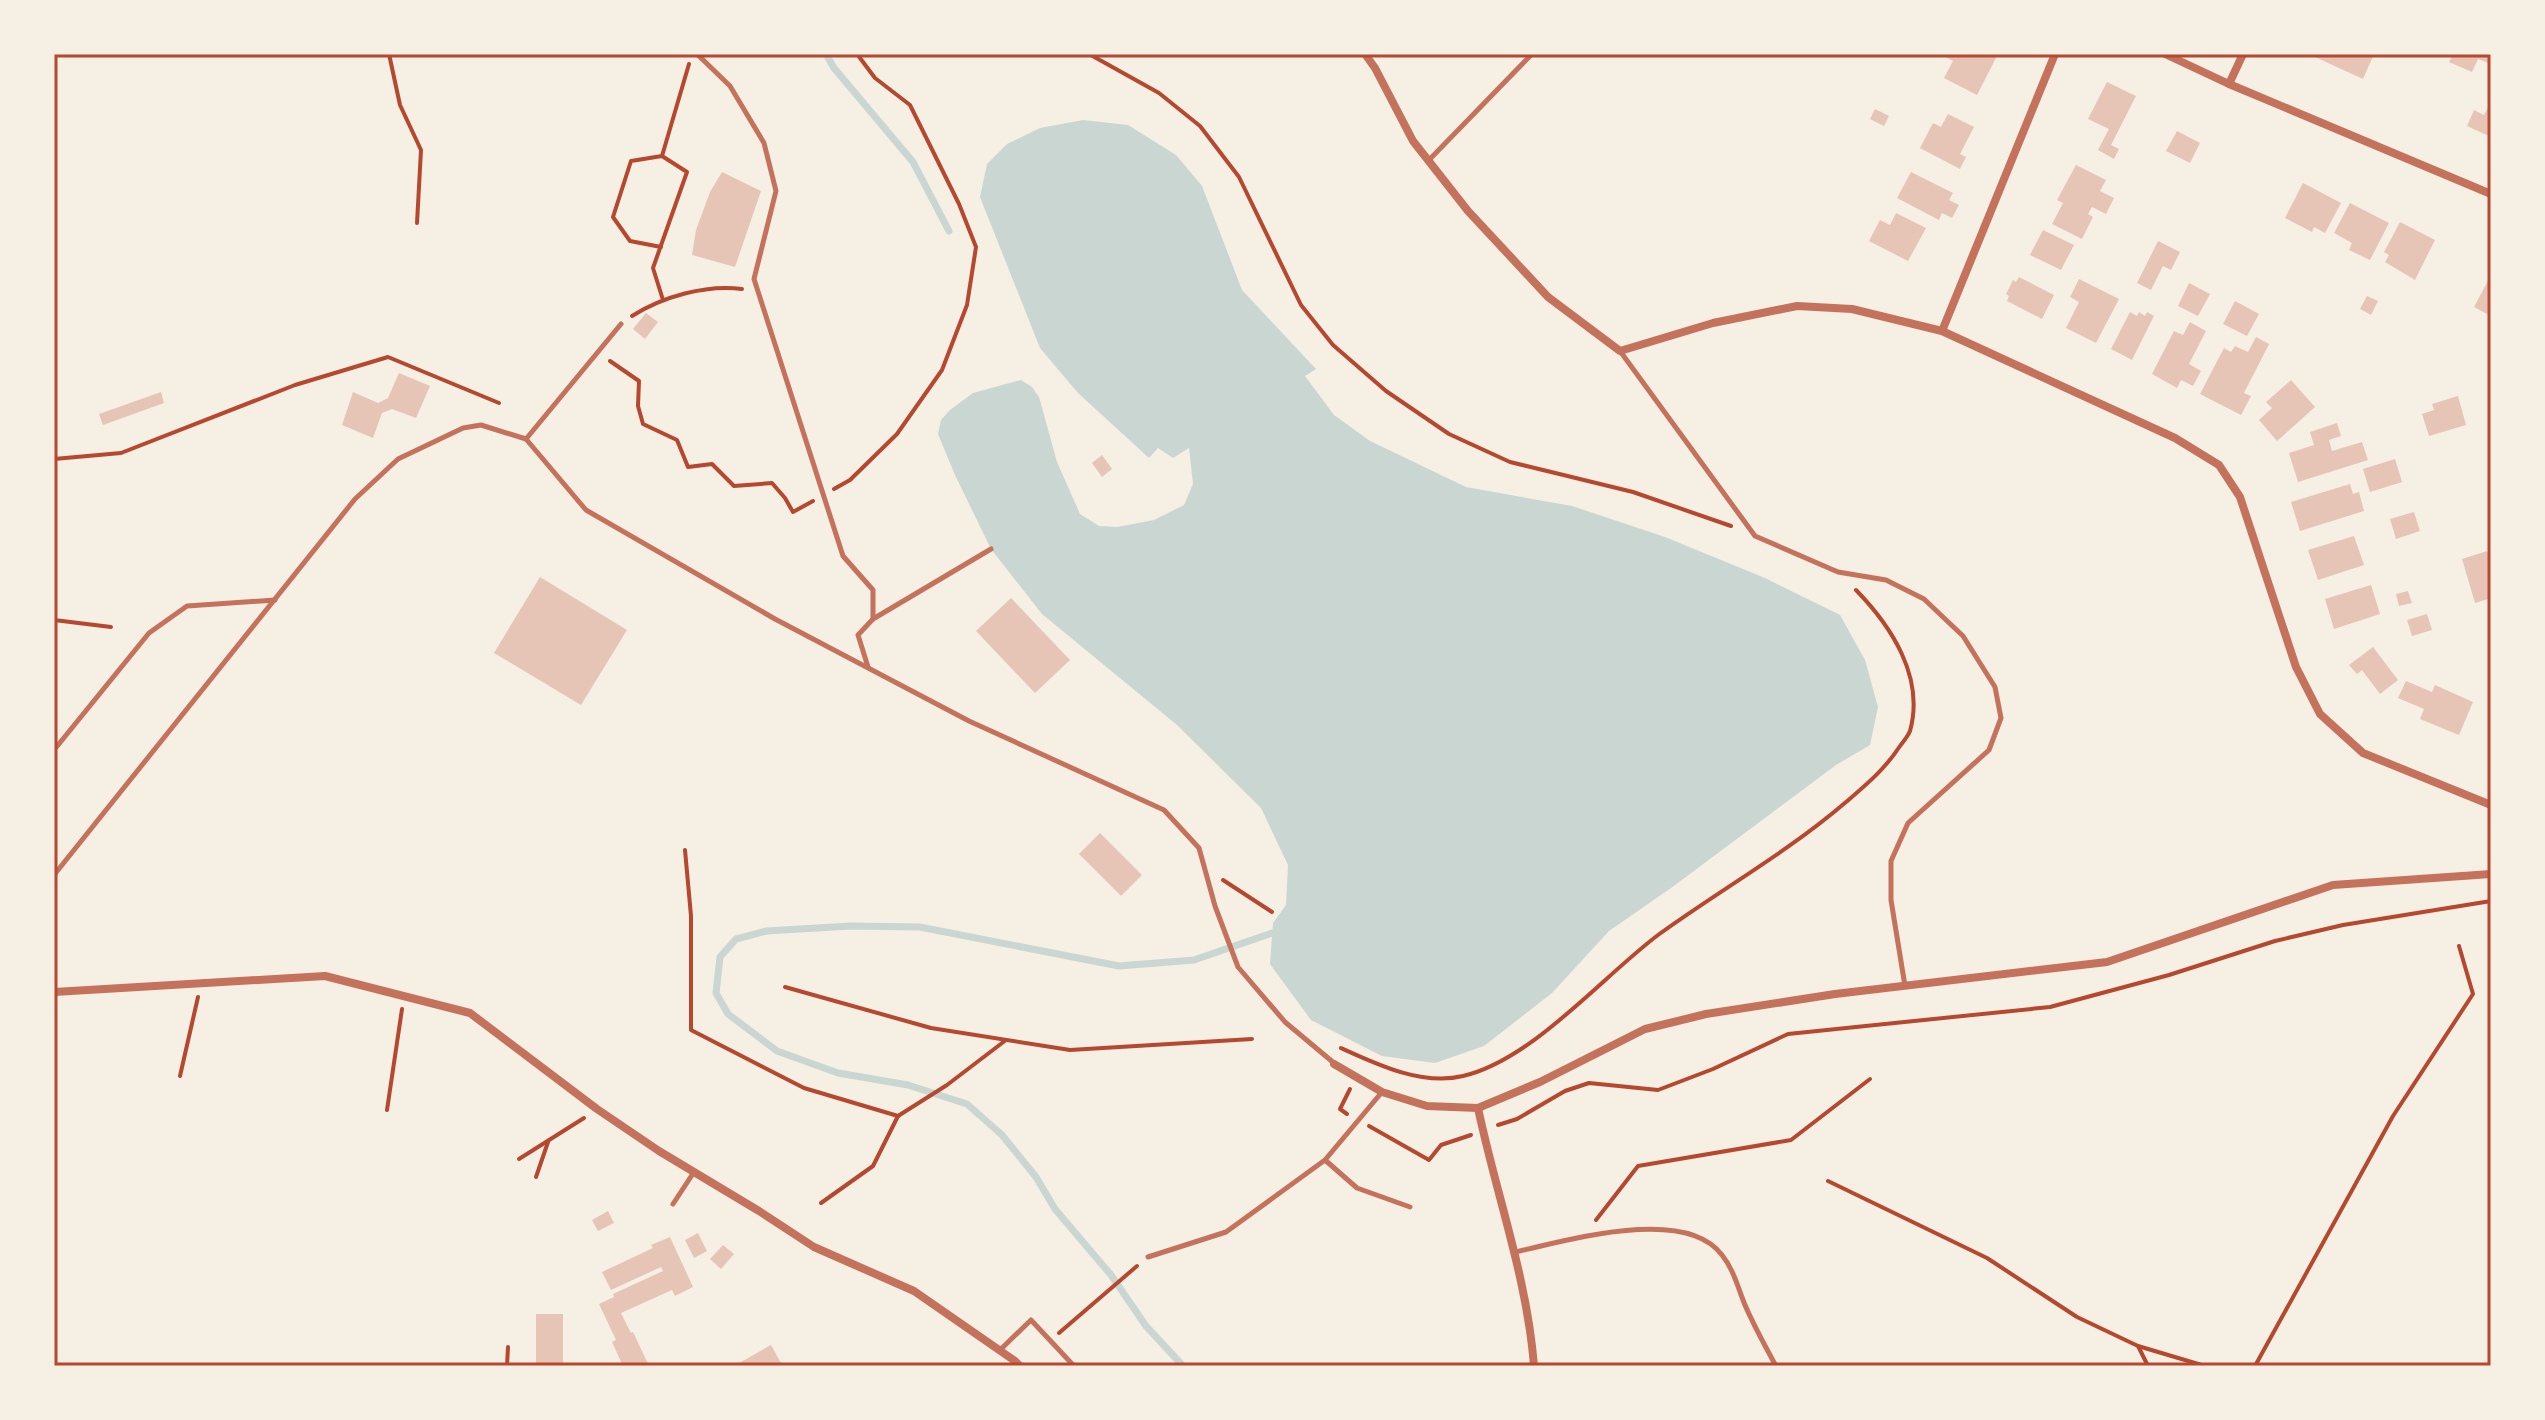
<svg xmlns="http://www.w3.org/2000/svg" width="2545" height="1420" font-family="'Fira Sans Condensed',sans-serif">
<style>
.water{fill:#c9d6d2}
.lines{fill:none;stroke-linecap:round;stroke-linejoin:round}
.stream{stroke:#c9d6d2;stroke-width:7}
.building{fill:#e6c5b7}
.path{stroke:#b5482f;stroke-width:4}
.service{stroke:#c5725c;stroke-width:5}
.minor{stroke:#c5725c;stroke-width:8}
.neatline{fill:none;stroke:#b5482f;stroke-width:3}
</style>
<rect width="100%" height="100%" fill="#f6efe4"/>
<polygon class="water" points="1083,120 1128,125 1176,155 1202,186 1242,290 1316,369 1305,376 1334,415 1370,441 1466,487 1572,506 1665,537 1765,578 1840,615 1865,660 1878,707 1870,745 1836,765 1671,888 1609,931 1552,993 1484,1046 1435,1063 1382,1056 1311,1020 1270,964 1273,923 1286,905 1288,865 1261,808 1177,725 1042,614 991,549 955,475 938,434 941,420 950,410 973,393 1021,380 1032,387 1039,397 1057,462 1080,514 1099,526 1117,527 1154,520 1184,505 1193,484 1189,448 1173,458 1158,448 1149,458 1078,393 1040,348 980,197 987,164 1007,144 1040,128"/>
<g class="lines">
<g class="stream">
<polyline points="826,54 834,68 913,162 949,231"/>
<polyline points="1183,1366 1146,1326 1111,1275 1055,1209 1036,1177 1002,1135 967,1104 908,1085 838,1073 777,1051 728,1014 716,993 720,957 736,939 766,931 851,926 920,927 1119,966 1194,960 1272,933"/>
</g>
</g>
<g class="building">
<polygon points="1940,54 1998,54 1977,95 1944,78 1953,61"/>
<polygon points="2317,54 2374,54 2363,79 2315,57"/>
<polygon points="2453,54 2491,54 2491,56 2488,63 2478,59 2472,72 2449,62"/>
<polygon points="2107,82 2136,96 2111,145 2119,149 2114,159 2098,150 2109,129 2088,119"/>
<polygon points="2491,102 2491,137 2467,126 2474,110 2484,115"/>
<polygon points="1875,109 1889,116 1884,126 1870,119"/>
<polygon points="1948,114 1974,127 1960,154 1966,157 1960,169 1920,148 1933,123 1941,127"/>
<polygon points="2177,131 2200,143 2190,163 2166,151"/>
<polygon points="2076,165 2106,180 2100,191 2114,198 2106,214 2092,207 2088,214 2093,217 2082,239 2052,224 2063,203 2057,200"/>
<polygon points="722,172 761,191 735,267 692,255 696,230 710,192"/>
<polygon points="1911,172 1953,193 1949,200 1959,205 1952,218 1942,213 1939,220 1897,198"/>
<polygon points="2303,183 2341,203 2325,233 2314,227 2312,232 2285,218"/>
<polygon points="2350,203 2389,223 2370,260 2349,250 2352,243 2334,233"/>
<polygon points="1896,213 1926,228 1908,261 1869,241 1880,220 1890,225"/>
<polygon points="2400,222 2435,240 2415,280 2385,262 2389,255 2384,252"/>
<polygon points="2043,230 2074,245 2061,270 2030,255"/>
<polygon points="2158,241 2180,252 2171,270 2163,266 2151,290 2137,283"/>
<polygon points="2491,275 2491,310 2489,315 2474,307"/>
<polygon points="2019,277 2054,295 2042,319 2007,301 2009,296 2006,294 2013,280 2016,282"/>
<polygon points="2079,279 2119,299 2096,343 2066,328 2079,302 2070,297"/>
<polygon points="2189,283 2210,294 2198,316 2178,306"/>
<polygon points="2367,296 2378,301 2371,315 2360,309"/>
<polygon points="2235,301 2259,314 2247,336 2223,324"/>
<polygon points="2130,312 2137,316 2139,312 2145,316 2147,312 2154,316 2132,360 2111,349"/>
<polygon points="646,313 658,322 645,339 633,329"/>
<polygon points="2190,322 2206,331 2189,364 2201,371 2193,386 2181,380 2177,388 2152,374 2174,331 2183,335"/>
<polygon points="2256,337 2269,344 2244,393 2251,396 2241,415 2200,394 2224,348 2231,352 2235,346 2248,352"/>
<polygon points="399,373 430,386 416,418 392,409 382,413 373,438 342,425 353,392 378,403 388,398"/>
<polygon points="2291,380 2315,407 2277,441 2259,420 2272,408 2266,402"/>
<polygon points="161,392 164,403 103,425 99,414"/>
<polygon points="2458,396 2466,425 2429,436 2422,414 2434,410 2432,404"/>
<polygon points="2337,423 2341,436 2329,440 2332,451 2362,442 2368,460 2298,482 2289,453 2314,445 2310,432"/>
<polygon points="1102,455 1112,469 1102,477 1092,463"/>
<polygon points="2395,459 2402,482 2370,492 2363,469"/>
<polygon points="2350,484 2353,494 2359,492 2364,511 2300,531 2291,502"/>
<polygon points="2414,512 2420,531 2396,539 2390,519"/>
<polygon points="2354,536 2364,565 2318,580 2308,550"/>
<polygon points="2487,551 2491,559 2491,598 2475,603 2462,559"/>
<polygon points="540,577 627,630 581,705 494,653"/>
<polygon points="2371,585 2380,614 2334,629 2325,599"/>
<polygon points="2408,591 2412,603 2399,606 2396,594"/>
<polygon points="1011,598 1070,660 1035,693 976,631"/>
<polygon points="2427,614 2432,630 2412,636 2407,620"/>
<polygon points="2373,647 2398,680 2380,694 2362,670 2357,674 2349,665"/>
<polygon points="2406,681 2432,692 2435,685 2473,702 2459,735 2420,719 2424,709 2398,698"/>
<polygon points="1100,833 1142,875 1121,896 1079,854"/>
<polygon points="608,1211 614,1223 598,1231 592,1220"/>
<polygon points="698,1233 707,1251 694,1258 685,1240"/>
<polygon points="670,1237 693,1287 675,1296 672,1290 621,1313 631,1333 633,1332 649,1366 623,1366 612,1342 616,1340 599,1304 614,1297 613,1294 663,1271 661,1267 611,1290 602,1272 653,1248 651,1245"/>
<polygon points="723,1245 734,1254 721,1269 710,1259"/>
<rect x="536" y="1314" width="27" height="52"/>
<polygon points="771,1345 781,1363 776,1366 734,1366"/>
</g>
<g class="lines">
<g class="path">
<polyline points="389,54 400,105 421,150 417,223"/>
<polyline points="1089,54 1159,93 1200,126 1239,177 1301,305 1333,345 1386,391 1449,434 1510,462 1633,492 1731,526"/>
<polyline points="661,247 630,241 613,217 631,161 662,156"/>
<polyline points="663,300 653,268 687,172 662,156 689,64"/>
<path d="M632,316c30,-19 74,-32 110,-27"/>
<polyline points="610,361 639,381 638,406 643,424 677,440 688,467 712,464 734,486 772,483 785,498 793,512 813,501"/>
<polyline points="54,459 121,453 295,385 388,357 499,403"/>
<polyline points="834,489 850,480 897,434 942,370 967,305 976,247 959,204 910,105 875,78 857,54"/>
<polyline points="54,620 111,627"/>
<polyline points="685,850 691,916 691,1030 804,1088 898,1116 947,1085 1006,1040"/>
<polyline points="1223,880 1272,912"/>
<polyline points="785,987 931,1028 1070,1050 1252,1039"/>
<path d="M1341,1048c37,17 82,38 122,28 69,-16 138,-98 195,-141 62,-45 130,-83 188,-133 21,-18 39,-33 54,-56 4,-5 8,-10 10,-15 15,-54 -19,-105 -54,-141"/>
<polyline points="180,1076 198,997"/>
<polyline points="387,1110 402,1009"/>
<polyline points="1347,1114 1340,1109 1350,1089"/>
<polyline points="1498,1125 1517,1119 1565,1091 1589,1083 1658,1090 1713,1069 1788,1034 2050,1007 2169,975 2275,941 2343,925 2491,901"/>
<polyline points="1369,1126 1429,1160 1441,1145 1471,1135"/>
<polyline points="519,1159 584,1118"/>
<polyline points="536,1177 548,1142"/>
<polyline points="1828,1181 1987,1258 2077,1317 2138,1346 2148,1366"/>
<polyline points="821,1203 873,1166 898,1116"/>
<polyline points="1596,1220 1638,1166 1791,1140 1870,1079"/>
<polyline points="1059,1333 1137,1266"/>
<polyline points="2138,1346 2205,1366"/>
<polyline points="507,1366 508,1347"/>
<polyline points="2255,1366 2393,1116 2473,994 2459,946"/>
</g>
<g class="service">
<polyline points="697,54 730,86 764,143 776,191 754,279 843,556 873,590 873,619 858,635 868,667"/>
<polyline points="1429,160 1532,54"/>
<polyline points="1620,351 1755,536 1838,572 1886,580 1924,599 1963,636 1995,687 2001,718 1989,750 1908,823 1891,861 1891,900 1905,986"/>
<polyline points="526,439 586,510 775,619 969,721 1164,810 1199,848 1215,906 1238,967 1285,1022 1334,1063"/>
<polyline points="873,619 991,549"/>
<polyline points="54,750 149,633 187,606 275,600"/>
<polyline points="54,875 355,499 398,459 463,428 481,425 526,439 621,324"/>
<polyline points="1382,1092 1325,1160 1357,1188 1410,1207"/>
<polyline points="673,1204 694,1172"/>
<path d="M1515,1252c51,-11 170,-47 207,3 12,15 16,33 23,50 9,21 20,41 31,61"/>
<polyline points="1148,1257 1226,1232 1325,1160"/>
<polyline points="1000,1350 1031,1320 1074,1366"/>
</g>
<g class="minor">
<polyline points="1365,54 1375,68 1413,141 1468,211 1548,297 1620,351 1713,323 1797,306 1852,309 1942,331 2175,438 2219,465 2240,497 2296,667 2320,714 2363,753 2491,805"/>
<polyline points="2165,54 2229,84 2491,194"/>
<polyline points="2229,84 2243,54"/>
<polyline points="1942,331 2055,54"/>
<polyline points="54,992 325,976 470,1013 597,1109 659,1151 759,1211 814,1247 914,1291 1015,1361 1020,1366"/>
<polyline points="1334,1064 1382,1092 1427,1106 1478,1108 1540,1082 1645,1029 1706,1014 1835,994 2107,962 2333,885 2491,874"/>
<path d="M1478,1108c18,86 49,169 56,258"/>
</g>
</g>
<rect width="2545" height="1420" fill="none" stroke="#f6efe4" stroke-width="112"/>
<rect x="56" y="56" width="2433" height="1308" class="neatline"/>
</svg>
